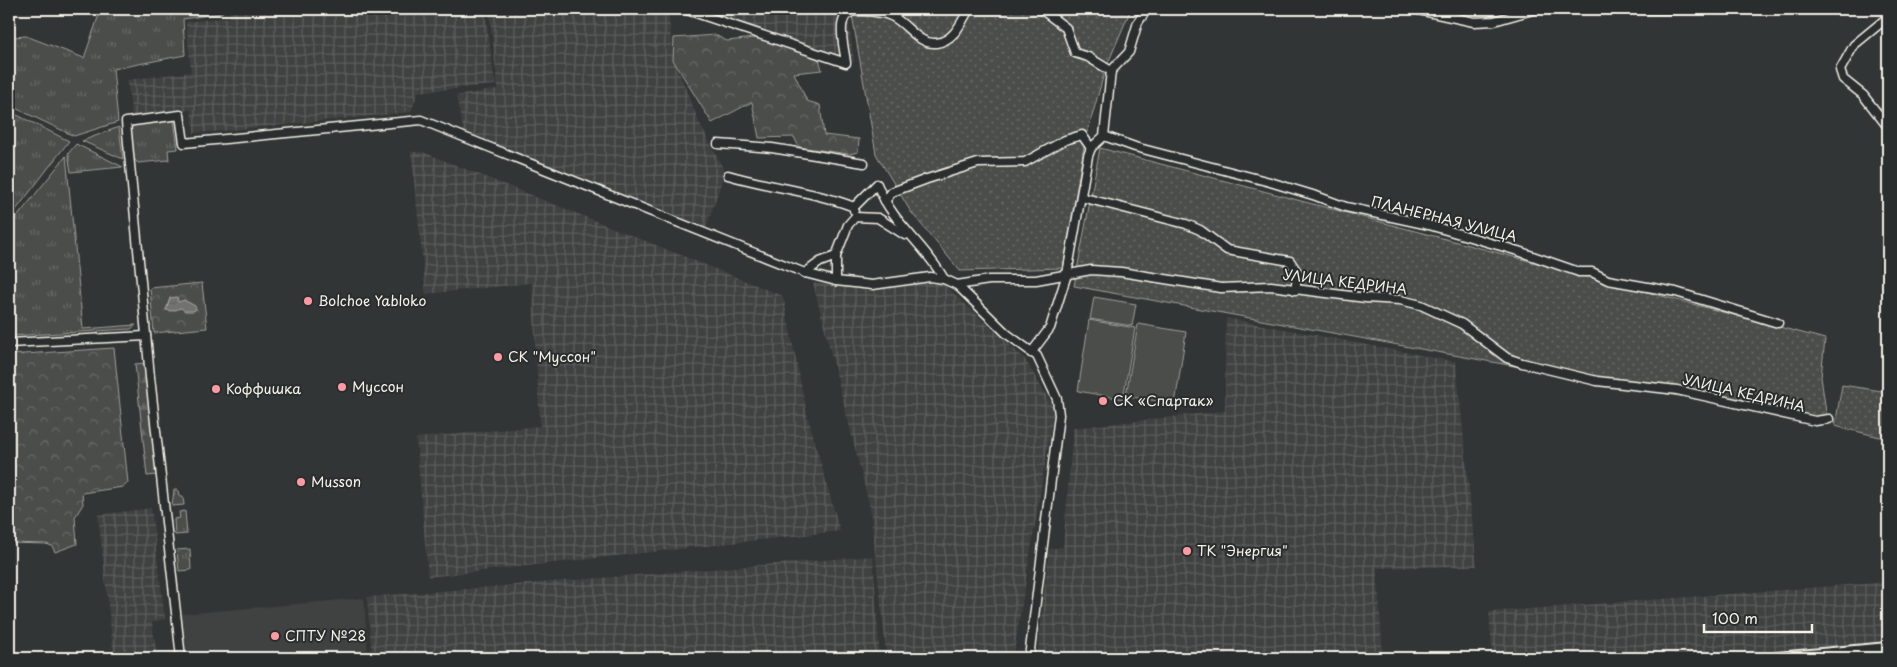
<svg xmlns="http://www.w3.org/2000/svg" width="1897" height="667" font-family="'Playpen Sans',sans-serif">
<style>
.built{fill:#404242}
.industrial{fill:url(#industrial-grid)}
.grass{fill:url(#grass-tufts);stroke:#a09f9a}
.forest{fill:url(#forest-firs);stroke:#a09f9a}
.park{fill:url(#park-crowns);stroke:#a09f9a}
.garden{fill:url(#garden-dots);stroke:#a09f9a}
.pitch{fill:#4b4d4c;stroke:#a09f9a}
.water{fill:url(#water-ripples);stroke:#a6a5a0}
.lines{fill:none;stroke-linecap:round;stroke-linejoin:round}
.minor-casing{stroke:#f4f1e8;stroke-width:11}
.major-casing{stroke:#f4f1e8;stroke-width:14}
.minor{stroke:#2a2d2e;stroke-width:8}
.major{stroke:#2a2d2e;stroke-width:10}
.poi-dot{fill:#ff9aa2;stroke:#2a2d2e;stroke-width:2}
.labels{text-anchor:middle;stroke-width:4;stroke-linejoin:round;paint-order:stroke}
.street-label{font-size:14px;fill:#f4f1e8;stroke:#2a2d2e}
.poi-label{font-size:14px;fill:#f4f1e8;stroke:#2a2d2e;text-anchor:start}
</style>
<defs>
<pattern id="industrial-grid" width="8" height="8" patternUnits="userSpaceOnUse" patternTransform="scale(1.25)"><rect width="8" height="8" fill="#404242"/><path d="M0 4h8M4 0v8" fill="none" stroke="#5c5e5d"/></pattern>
<pattern id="grass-tufts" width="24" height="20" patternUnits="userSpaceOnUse" patternTransform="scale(1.25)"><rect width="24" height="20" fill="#4b4d4c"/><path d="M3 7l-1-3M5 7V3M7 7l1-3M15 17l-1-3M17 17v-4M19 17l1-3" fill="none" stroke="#666766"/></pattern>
<pattern id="forest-firs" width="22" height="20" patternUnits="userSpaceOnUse" patternTransform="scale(1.25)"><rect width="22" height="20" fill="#4b4d4c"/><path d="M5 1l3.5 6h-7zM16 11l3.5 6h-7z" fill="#666766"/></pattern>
<pattern id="park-crowns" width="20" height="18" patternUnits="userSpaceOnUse" patternTransform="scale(1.25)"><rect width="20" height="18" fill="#4b4d4c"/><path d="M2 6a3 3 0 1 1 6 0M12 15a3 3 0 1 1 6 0" fill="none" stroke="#666766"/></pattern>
<pattern id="garden-dots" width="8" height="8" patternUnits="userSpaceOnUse" patternTransform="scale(1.25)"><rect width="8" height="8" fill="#4b4d4c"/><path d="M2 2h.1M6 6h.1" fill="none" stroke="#666766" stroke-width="1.8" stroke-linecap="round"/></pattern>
<pattern id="water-ripples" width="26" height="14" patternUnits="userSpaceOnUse" patternTransform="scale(1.25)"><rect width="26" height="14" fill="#727370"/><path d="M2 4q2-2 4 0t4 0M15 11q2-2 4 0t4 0" fill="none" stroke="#5e5e5b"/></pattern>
</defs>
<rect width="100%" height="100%" fill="#323535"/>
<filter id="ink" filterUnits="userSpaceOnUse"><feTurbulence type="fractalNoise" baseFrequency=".02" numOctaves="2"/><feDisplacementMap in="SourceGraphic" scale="10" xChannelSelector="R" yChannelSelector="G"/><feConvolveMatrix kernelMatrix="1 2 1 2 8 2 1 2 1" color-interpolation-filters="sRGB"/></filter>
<g filter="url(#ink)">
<polygon class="built" points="364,598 368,658 185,658 181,614"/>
<g class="industrial">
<polygon points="230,9 485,9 495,85 418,92 411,112 212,132 194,133 191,110 132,117 127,80 191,72 186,22 230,17"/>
<polygon points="489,9 668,9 673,57 699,122 725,172 705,231 464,133 456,96 498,89"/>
<polygon points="688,9 847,9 854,62 839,60"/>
<polygon points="411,152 423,152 783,296 807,414 840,531 428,577 416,438 540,426 532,283 426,294"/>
<polygon points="940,281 1025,359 1054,409 1013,658 887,658 870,507 813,283 868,291"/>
<polygon points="1226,318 1456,362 1477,566 1377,568 1383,658 1037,658 1049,549 1063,547 1073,428 1225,411"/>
<polygon points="151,508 165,619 152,622 157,658 114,658 98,515"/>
<polygon points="873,556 879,646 877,658 372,658 367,597"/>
<polygon points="1888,582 1888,641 1696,658 1493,658 1489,612"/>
</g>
<g class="grass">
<polygon points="101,9 222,9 222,13 183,19 185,55 113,69 118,122 74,136 9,105 9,50 13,37 26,36 84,58"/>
<polygon points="9,111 69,141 9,219"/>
<polygon points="174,120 178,149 168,150 169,160 138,163 132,157 129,130 135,125"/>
<polygon points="119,127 123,159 82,141"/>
<polygon points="76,144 123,167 71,172 68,154"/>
<polygon points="66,156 83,329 136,325 131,329 9,336 9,227"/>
<polygon points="174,490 178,490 179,496 183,496 184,505 172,506"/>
<polygon points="185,511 187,534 175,535 174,519 180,518 179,512"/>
<polygon points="190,549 191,570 179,571 177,550"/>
</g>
<polygon class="forest" points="145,363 157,475 147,476 135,364"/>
<g class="park">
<polygon points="715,35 727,41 763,37 818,55 822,70 794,73 807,101 820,105 824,135 859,139 858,152 849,154 799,147 794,137 759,138 752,102 712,123 673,60 674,38"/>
<polygon points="202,283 207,328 154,333 150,288"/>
<polygon points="114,348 128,483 123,487 82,493 83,504 75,517 77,544 55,552 52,546 46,544 9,543 9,355"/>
</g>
<g class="garden">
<polygon points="851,9 1131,9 1105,70 1085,141 1063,268 960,271 911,212 876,154"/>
<polygon points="1100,148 1825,339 1821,377 1827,419 1811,420 1074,286"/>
<polygon points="1842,385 1888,392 1888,439 1835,426"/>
</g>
<g class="pitch">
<polygon points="1094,297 1136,304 1132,326 1090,319"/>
<polygon points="1089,320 1135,328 1123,399 1078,391"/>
<polygon points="1138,324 1186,332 1175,404 1126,396"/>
</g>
<polygon class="water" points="177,297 178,302 184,300 195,306 196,309 194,311 185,311 181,308 172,311 166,310 170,298"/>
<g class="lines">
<defs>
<g id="minor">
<path d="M684,9l162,54c-2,-19 -14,-53 14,-52 10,0 22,1 31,5 15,6 27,29 45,27 18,-2 25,-20 33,-34"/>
<polyline points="1041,9 1066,28 1075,53 1088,57 1111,71"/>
<polyline points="1414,9 1474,22 1494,21 1536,9"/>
<polyline points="1649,9 1680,9"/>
<polyline points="1888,17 1854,45 1840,70 1843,79 1863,95 1888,127"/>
<polyline points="1104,136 1135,147 1270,182 1316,196 1346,207 1429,225 1518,251 1579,272 1592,272 1608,280 1676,292 1778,323"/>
<polyline points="718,144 772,148 864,163"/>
<path d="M728,175c41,12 89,17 126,32v3"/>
<polyline points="1081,197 1186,224 1200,230 1227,250 1290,261 1298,273 1295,290"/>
<polyline points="885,201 892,192 927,179 978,163 1025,162 1065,140 1082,135 1091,148"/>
<path d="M854,207l23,-23c16,41 47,59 67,95"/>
<polyline points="836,256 836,281"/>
<polyline points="805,273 820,262 836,256 848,225 855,217 878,218 905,235"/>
<polyline points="957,285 989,280 1036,280 1091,270 1121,272 1221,288 1271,286 1366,298 1400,300 1421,305 1462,324 1507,358 1522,363 1597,381 1677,390 1815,421 1829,419"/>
<polyline points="9,343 146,336"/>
<polyline points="1031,353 1050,328 1067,274 1088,156 1091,148 1104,136 1111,71 1129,52 1138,22 1147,9"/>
<polyline points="181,658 150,377 126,122 180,115 184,143 421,120 805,273 836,281 872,285 930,277 944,279 957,285 1007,334 1037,356 1057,399 1059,415 1029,658"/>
</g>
<polyline id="major" points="1777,658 1888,648"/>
</defs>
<use href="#minor" class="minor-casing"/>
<use href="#major" class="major-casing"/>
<use href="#minor" class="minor"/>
<use href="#major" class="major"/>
</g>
</g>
<g class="poi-dot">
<circle cx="308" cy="301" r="5"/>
<circle cx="498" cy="357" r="5"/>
<circle cx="342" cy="387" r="5"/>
<circle cx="216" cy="389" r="5"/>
<circle cx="1103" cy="401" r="5"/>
<circle cx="301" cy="482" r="5"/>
<circle cx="1187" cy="551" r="5"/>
<circle cx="275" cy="636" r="5"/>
</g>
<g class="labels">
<g class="street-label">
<text transform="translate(1444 219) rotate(14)" y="5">ПЛАНЕРНАЯ УЛИЦА</text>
<text transform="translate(1345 282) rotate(7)" y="5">УЛИЦА КЕДРИНА</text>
<text transform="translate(1744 393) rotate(13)" y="5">УЛИЦА КЕДРИНА</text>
</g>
<g class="poi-label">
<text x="318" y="306">Bolchoe Yabloko</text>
<text x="508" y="362">СК "Муссон"</text>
<text x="352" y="392">Муссон</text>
<text x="226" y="394">Коффишка</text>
<text x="1113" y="406">СК «Спартак»</text>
<text x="311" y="487">Musson</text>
<text x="1197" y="556">ТК "Энергия"</text>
<text x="285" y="641">СПТУ №28</text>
</g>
</g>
<rect width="1897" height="667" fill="none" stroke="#2a2d2e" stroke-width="30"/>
<rect x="15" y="15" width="1867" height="637" fill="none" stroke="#f4f1e8" stroke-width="2" filter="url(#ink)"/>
<path d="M1704 624v8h108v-8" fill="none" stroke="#f4f1e8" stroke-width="2.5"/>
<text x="1712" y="624" font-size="15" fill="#f4f1e8" stroke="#2a2d2e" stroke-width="4" paint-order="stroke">100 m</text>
</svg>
